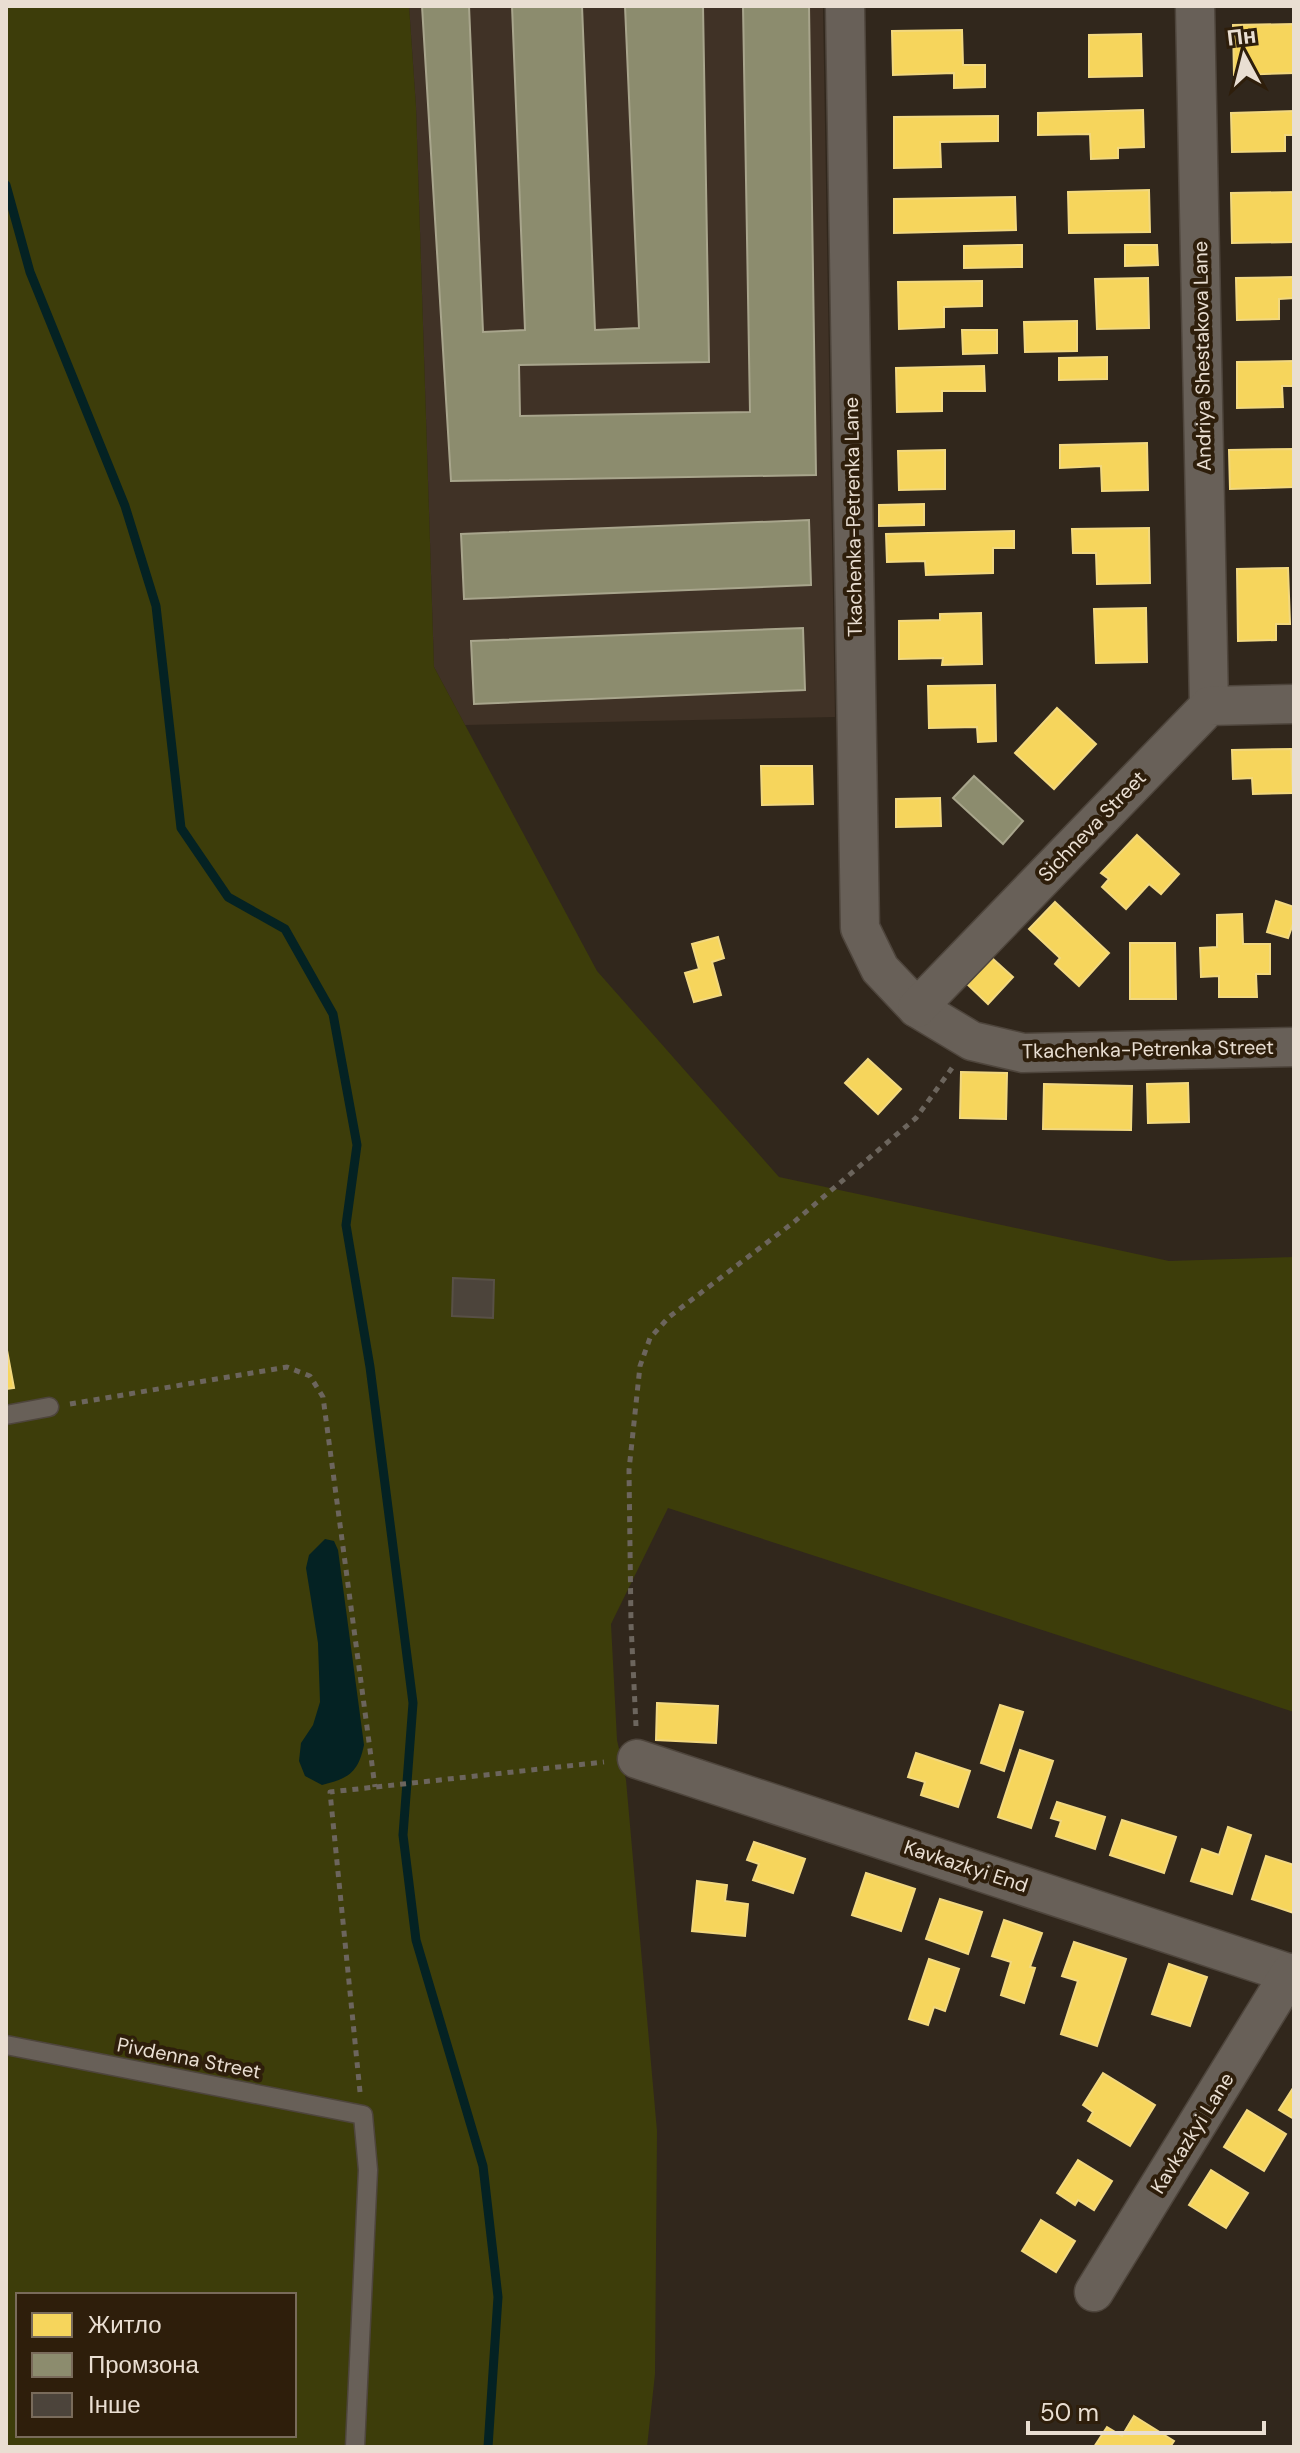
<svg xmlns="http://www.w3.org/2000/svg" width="1300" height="2453" font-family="'DM Sans',sans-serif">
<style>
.industrial{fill:#403226}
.green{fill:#3d3d0a;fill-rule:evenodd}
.water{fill:#042223}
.homes{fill:#f6d55c;stroke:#f2d87f;stroke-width:2}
.industry{fill:#8c8c6e;stroke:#a8a58c;stroke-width:2}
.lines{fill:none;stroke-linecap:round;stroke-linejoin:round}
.stream{stroke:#042223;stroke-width:9}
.building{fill:#4c443b;stroke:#585046;stroke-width:2}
.service-casing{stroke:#4e453c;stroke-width:21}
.minor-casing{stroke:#4e453c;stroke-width:41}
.path{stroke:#6c655d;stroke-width:5;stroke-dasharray:6 6;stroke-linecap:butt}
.service{stroke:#686058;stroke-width:18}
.minor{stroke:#686058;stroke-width:38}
.labels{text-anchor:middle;stroke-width:8;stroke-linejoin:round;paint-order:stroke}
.street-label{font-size:20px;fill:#e9ded2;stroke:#2e1e0b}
</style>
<rect width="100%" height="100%" fill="#31271c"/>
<polygon class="industrial" points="409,6 823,6 835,717 465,725 434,667 416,107"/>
<path class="green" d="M6,6h403l7,101 18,560 163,304 182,206 390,84 125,-4v455l-626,-204 -57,116 6,116 9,40 31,351 -2,243 -8,73h-641zM18,2295h276v140h-276z"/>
<path class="water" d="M325,1539l9,2 4,9 26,195c-6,28 -15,33 -42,40l-17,-9 -6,-15 2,-18 12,-18 7,-23 -2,-59 -12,-75 3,-13z"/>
<g class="homes">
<polygon points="1294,24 1294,73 1234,75 1233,25"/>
<polygon points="962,30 963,65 985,65 985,87 954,88 954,73 893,75 892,31"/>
<polygon points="1141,34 1142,76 1089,77 1089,35"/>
<polygon points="1143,110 1144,147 1118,148 1118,158 1091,159 1090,134 1038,135 1038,113"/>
<polygon points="1294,111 1294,135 1285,135 1285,151 1232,152 1231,113"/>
<polygon points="998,116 998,141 940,142 941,167 894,168 894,117"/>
<polygon points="1149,190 1150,232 1069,233 1068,192"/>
<polygon points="1294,192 1294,242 1232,243 1231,193"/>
<polygon points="1015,197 1016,230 894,233 894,199"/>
<polygon points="1022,245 1022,267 964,268 964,246"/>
<polygon points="1125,245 1157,245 1158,265 1125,266"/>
<polygon points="1294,277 1294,298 1279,299 1279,319 1237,320 1236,278"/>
<polygon points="1148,278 1149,328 1097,329 1095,279"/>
<polygon points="982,281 982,306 944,307 944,327 899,329 898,282"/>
<polygon points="1077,321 1077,351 1025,352 1024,322"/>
<polygon points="962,330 997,330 997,353 963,354"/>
<polygon points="1107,357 1107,379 1059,380 1059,358"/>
<polygon points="1294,361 1294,386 1282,386 1283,407 1237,408 1237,362"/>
<polygon points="984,366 985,391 942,391 942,411 897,412 896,368"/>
<polygon points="1147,443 1148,490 1102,491 1101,466 1060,468 1060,445"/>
<polygon points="1294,449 1294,487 1230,489 1229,450"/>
<polygon points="945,450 945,489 899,490 898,451"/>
<polygon points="924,504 924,525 879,526 879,505"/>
<polygon points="1149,528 1150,583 1097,584 1096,553 1073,553 1072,529"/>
<polygon points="1014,531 1014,548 993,548 993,573 926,575 925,561 887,562 886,534"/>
<polygon points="1288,568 1290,624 1276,624 1276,640 1238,641 1237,569"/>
<polygon points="1146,608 1147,662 1096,663 1094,609"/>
<polygon points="981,613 982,664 942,665 943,658 899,659 899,621 940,620 940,614"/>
<polygon points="995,685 996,741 978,742 977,727 929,728 928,686"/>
<polygon points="1057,708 1096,744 1054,789 1015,753"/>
<polygon points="1291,749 1293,793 1253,794 1252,778 1233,779 1232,750"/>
<polygon points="761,766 812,766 813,804 762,805"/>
<polygon points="940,798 941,826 896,827 896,799"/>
<polygon points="1137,835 1179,874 1161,894 1149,884 1126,909 1102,887 1109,879 1101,873"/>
<polygon points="1276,901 1294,907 1294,921 1288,938 1267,932"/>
<polygon points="1055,902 1109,953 1079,986 1055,964 1060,958 1029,929"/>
<polygon points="1242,914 1243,944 1270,944 1270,974 1256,974 1257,997 1219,997 1219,976 1201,977 1200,948 1217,947 1217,915"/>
<polygon points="718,937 724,958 712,962 721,995 694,1002 685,973 699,969 692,944"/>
<polygon points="1130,943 1175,943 1176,999 1130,999"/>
<polygon points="992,958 1013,977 988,1004 967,984"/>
<polygon points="868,1059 901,1089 878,1114 845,1083"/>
<polygon points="961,1072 1007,1073 1006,1119 960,1118"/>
<polygon points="1188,1083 1189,1122 1148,1123 1147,1084"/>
<polygon points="1044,1084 1132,1086 1131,1130 1043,1129"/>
<polygon points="6,1345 14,1388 6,1389"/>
<polygon points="657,1703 718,1706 716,1743 656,1740"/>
<polygon points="1000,1705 1023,1712 1004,1771 981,1763"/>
<polygon points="1020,1750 1053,1761 1031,1828 998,1817"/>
<polygon points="916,1753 970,1771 958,1807 921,1795 925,1782 908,1777"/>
<polygon points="1057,1802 1105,1817 1095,1849 1056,1836 1061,1821 1051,1818"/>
<polygon points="1122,1820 1176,1837 1164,1873 1110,1855"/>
<polygon points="1228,1827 1251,1835 1232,1894 1191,1881 1202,1849 1219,1855"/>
<polygon points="754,1842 805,1859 793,1893 753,1880 759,1864 747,1860"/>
<polygon points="1266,1856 1294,1865 1294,1913 1252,1899"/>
<polygon points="866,1873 915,1889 901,1931 852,1915"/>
<polygon points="697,1881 727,1885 725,1901 748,1904 745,1936 692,1931"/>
<polygon points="940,1899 982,1912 968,1954 926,1939"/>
<polygon points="1004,1920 1042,1933 1030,1967 1035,1968 1024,2003 1001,1995 1011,1962 992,1956"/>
<polygon points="1074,1942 1126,1959 1097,2046 1061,2034 1078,1981 1062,1976"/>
<polygon points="929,1959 959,1969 945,2011 934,2007 928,2025 909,2019"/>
<polygon points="1169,1964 1207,1977 1190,2026 1152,2014"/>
<polygon points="1103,2073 1155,2105 1130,2146 1088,2121 1093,2112 1083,2105"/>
<polygon points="1293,2088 1294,2089 1294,2119 1279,2110"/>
<polygon points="1247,2110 1286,2134 1264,2171 1224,2147"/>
<polygon points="1078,2160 1112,2181 1094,2210 1078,2200 1075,2205 1057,2193"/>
<polygon points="1211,2170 1248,2193 1226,2228 1189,2205"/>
<polygon points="1041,2220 1075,2241 1056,2272 1022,2251"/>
<polygon points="1134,2416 1174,2441 1170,2447 1094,2447 1107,2427 1122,2436"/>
</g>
<g class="industry">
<polygon points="422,6 469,6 483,332 525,330 512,6 582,6 595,330 639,328 625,6 703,6 709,362 519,365 520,416 750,412 743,6 809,6 816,475 451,481"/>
<polygon points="809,520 811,585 464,599 461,534"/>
<polygon points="803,628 805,690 474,704 471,641"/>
<polygon points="974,776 1023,821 1003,844 953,798"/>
</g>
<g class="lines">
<polyline class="stream" points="6,185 30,272 125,506 156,606 181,828 228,897 285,929 333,1014 357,1145 346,1225 370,1367 413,1703 403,1835 416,1940 483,2166 498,2297 488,2447"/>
</g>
<polygon class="building" points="453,1278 494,1280 493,1318 452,1316"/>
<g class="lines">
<defs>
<g id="service">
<polyline points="6,1415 49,1407"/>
<polyline points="6,2045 363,2115 368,2170 355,2447"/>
</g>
<g id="minor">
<polyline points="845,6 860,928 880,969 917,1008 972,1041 1023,1053 1294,1047"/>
<polyline points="1195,6 1209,706"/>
<polyline points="917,1008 1209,706 1294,704"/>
<polyline points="637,1759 1294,1975"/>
<polyline points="1094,2292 1290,1973"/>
</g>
</defs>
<use href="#service" class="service-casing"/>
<use href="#minor" class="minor-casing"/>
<g class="path">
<polyline points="70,1404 287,1367 310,1376 323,1397 375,1787"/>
<polyline points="636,1726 631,1624 629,1470 640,1366 650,1338 669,1317 794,1222 916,1118 952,1068"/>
<polyline points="360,2092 330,1792 604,1762"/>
</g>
<use href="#service" class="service"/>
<use href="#minor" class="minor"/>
</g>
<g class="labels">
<g class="street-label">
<text transform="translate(1202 356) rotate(-91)" y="7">Andriya Shestakova Lane</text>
<text transform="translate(853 517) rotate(-91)" y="7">Tkachenka-Petrenka Lane</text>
<text transform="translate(1092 826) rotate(-46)" y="7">Sichneva Street</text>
<text transform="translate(1148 1049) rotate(-1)" y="7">Tkachenka-Petrenka Street</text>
<text transform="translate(966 1866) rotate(18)" y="7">Kavkazkyi End</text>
<text transform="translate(189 2058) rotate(11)" y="7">Pivdenna Street</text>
<text transform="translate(1192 2133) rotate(-58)" y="7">Kavkazkyi Lane</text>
</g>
</g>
<rect width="1300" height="2453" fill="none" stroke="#e9ded2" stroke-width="16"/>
<rect x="16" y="2293" width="280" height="144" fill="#2e1e0b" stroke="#796b5b" stroke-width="2"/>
<rect x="32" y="2313" width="40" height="24" fill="#f6d55c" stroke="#796b5b" stroke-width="2"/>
<text x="88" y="2333" font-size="24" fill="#e9ded2">Житло</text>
<rect x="32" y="2353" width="40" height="24" fill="#8c8c6e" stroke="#796b5b" stroke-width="2"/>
<text x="88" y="2373" font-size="24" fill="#e9ded2">Промзона</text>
<rect x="32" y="2393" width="40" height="24" fill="#4c443b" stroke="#796b5b" stroke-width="2"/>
<text x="88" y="2413" font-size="24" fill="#e9ded2">Інше</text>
<g transform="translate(1244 56) rotate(353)" stroke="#2e1e0b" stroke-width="6" paint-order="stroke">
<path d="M0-6L14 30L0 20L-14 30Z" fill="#e9ded2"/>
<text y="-12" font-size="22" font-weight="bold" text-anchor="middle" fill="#e9ded2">Пн</text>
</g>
<path d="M1028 2421v12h236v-12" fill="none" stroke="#e9ded2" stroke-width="4"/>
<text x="1040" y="2421" font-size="24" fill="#e9ded2" stroke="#2e1e0b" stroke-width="6" paint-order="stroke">50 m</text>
</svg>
